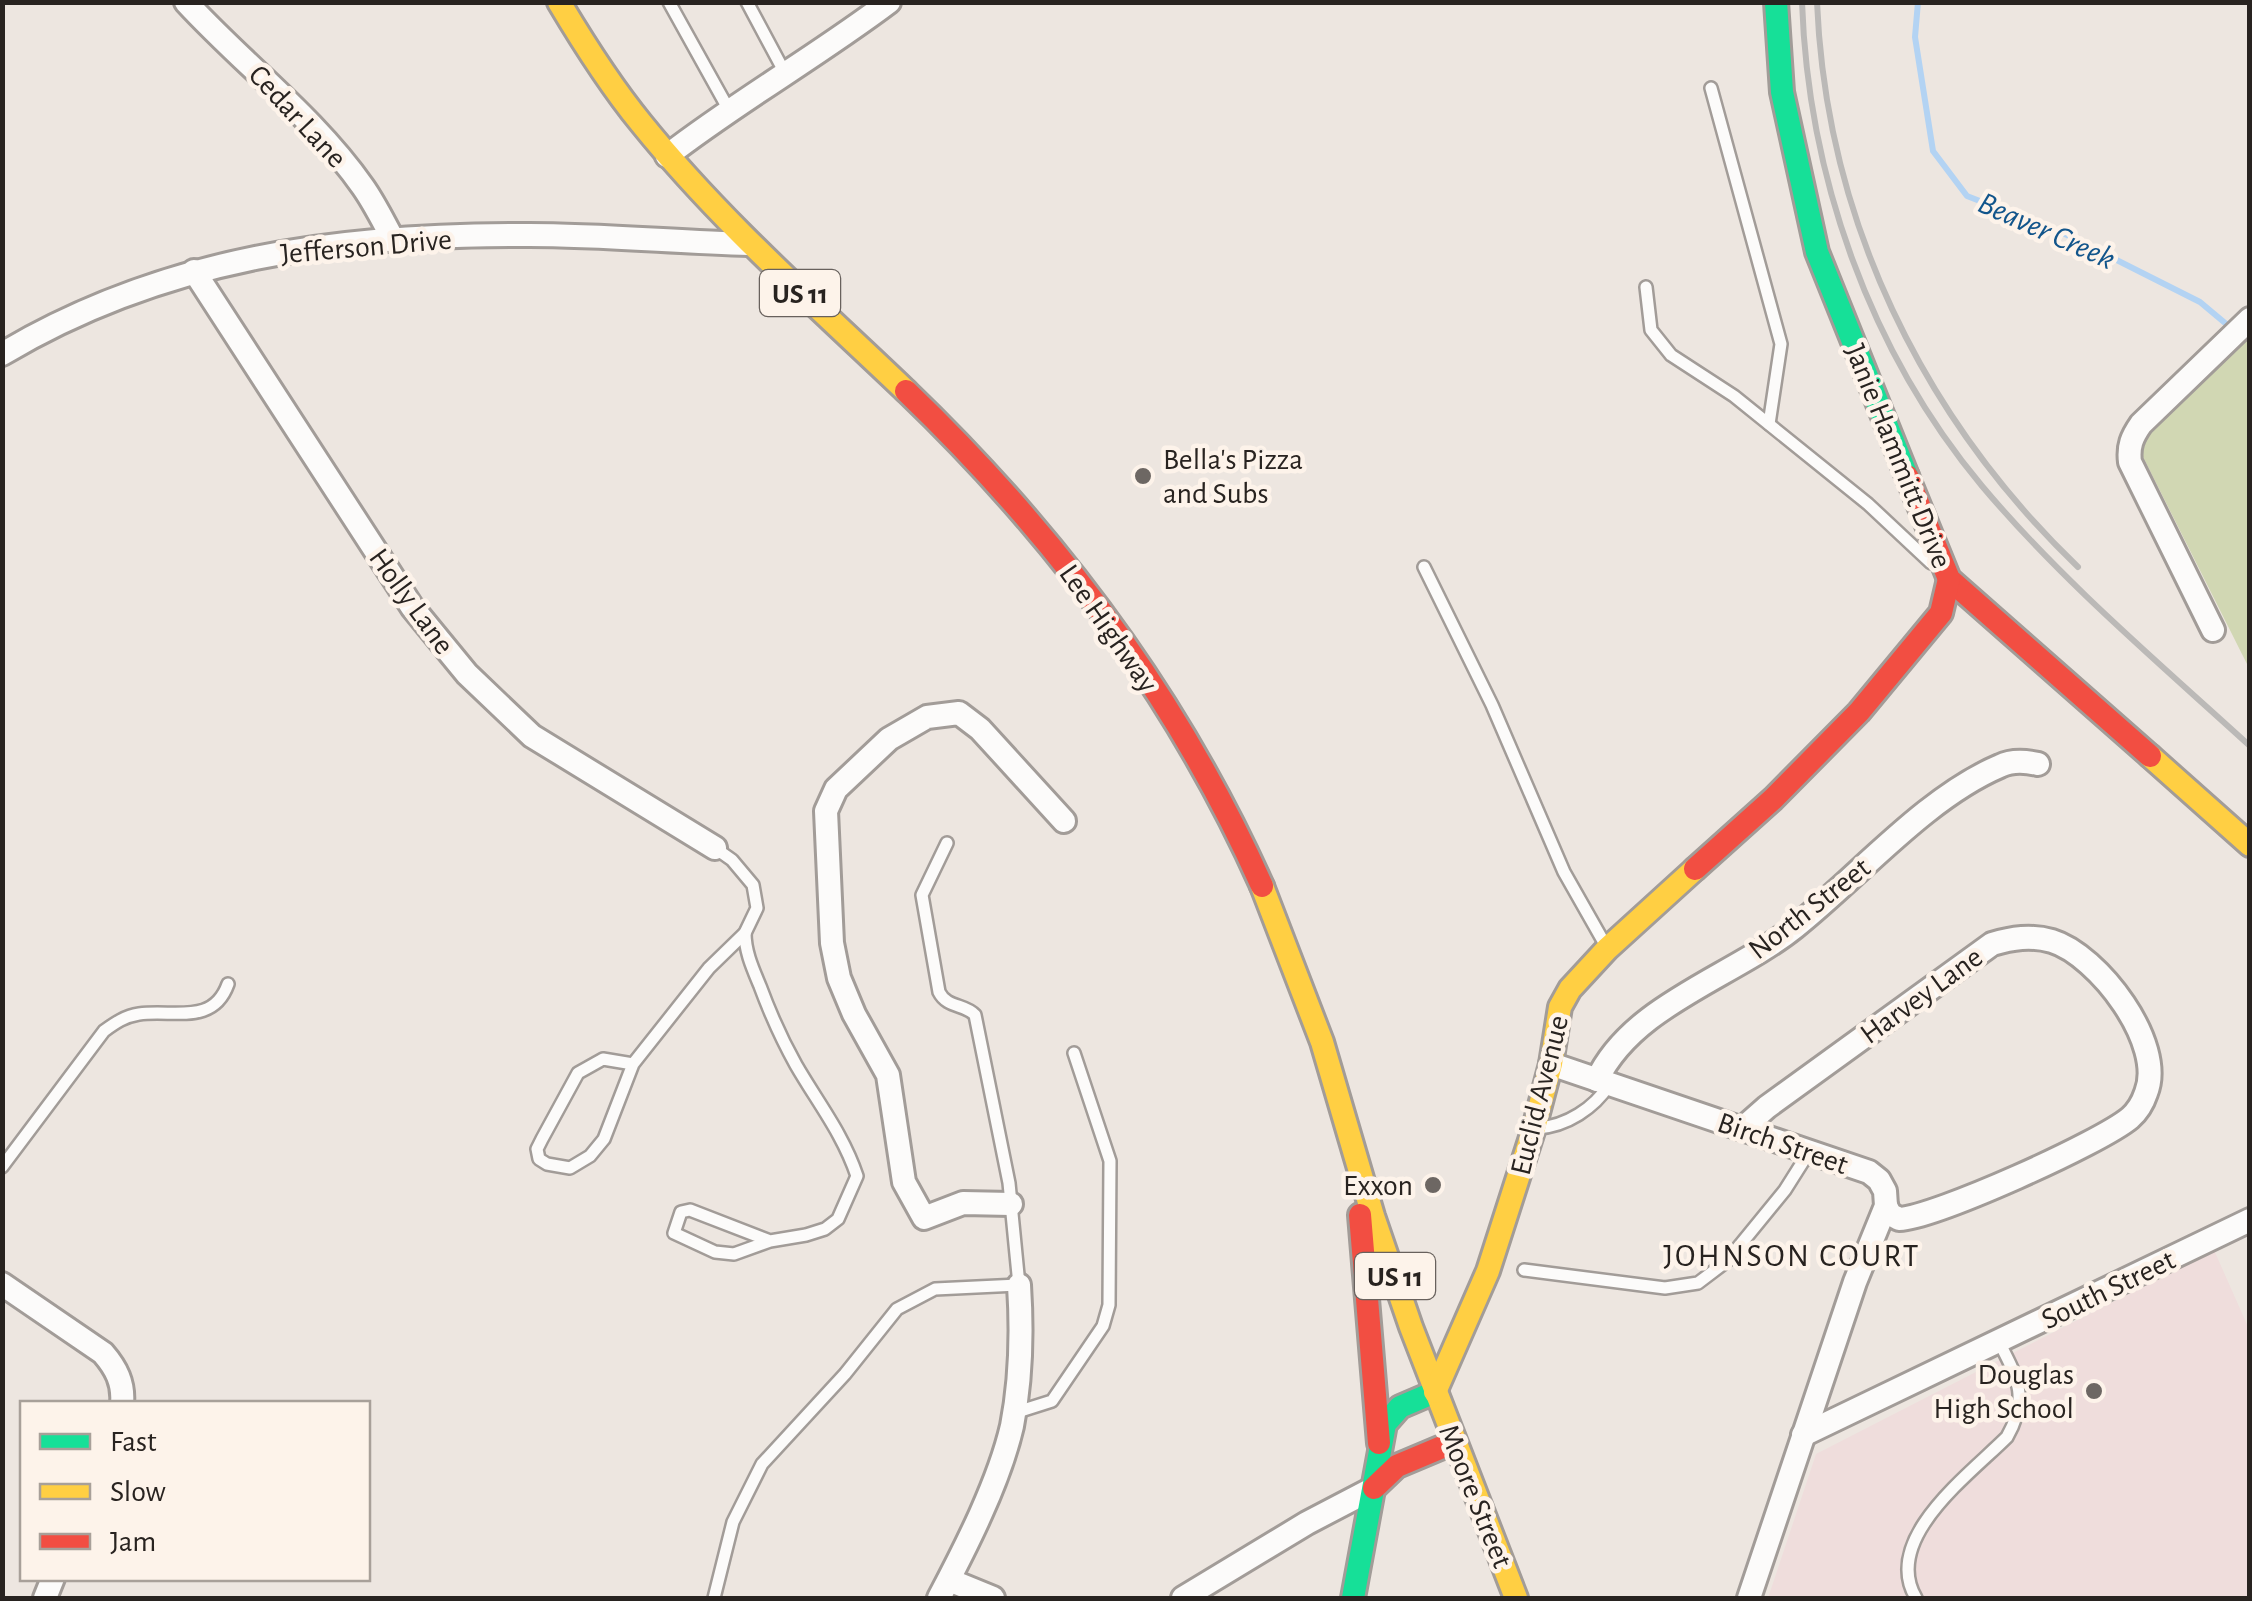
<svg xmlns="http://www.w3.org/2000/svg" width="2252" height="1601" font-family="'Alegreya Sans',sans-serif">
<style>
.education{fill:#efdddc}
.green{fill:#d1d7b3}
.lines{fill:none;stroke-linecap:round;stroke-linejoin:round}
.stream{stroke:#b3d3f3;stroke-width:6}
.lane-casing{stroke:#a29c98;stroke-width:16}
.street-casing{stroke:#a29c98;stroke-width:28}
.fast-casing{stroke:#a29c98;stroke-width:28}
.slow-casing{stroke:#a29c98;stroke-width:28}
.jam-casing{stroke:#a29c98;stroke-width:28}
.lane{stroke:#fcfbfa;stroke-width:11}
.street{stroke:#fcfbfa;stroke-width:22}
.fast{stroke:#16e098;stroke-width:22}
.slow{stroke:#ffcf43;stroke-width:22}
.jam{stroke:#f24e42;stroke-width:22}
.rail{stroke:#bbb9b7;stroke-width:6}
.poi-dot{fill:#6d6763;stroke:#fdf3ea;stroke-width:4}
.labels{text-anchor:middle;stroke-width:9;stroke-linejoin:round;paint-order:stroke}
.shield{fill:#fdf3ea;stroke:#68615d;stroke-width:2.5}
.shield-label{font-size:28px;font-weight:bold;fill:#282320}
.street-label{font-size:30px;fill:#282320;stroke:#fdf3ea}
.poi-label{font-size:30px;fill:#282320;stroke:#fdf3ea;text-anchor:end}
.water-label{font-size:32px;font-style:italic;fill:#12558b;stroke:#fdf3ea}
.neighbourhood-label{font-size:32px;letter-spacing:2.5px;fill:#282320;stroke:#fdf3ea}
</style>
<rect width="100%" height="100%" fill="#ede6e0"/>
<polygon class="education" points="2214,1250 2249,1329 2249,1598 1768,1598 1816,1454"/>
<polygon class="green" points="2249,336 2249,668 2137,445"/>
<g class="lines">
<polyline class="stream" points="1918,2 1915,37 1933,151 1967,196 2067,235 2200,302 2231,328"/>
<defs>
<g id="lane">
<polyline points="669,2 729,110"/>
<polyline points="747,2 785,73"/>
<polyline points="1711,88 1781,344 1769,424"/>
<polyline points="1646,287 1651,330 1671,355 1734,396 1868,504 1931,563"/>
<polyline points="1424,567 1492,705 1564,872 1606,946"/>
<path d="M745,933c0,19 8,36 15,53 10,27 22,54 36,79 22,38 47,69 61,111l-19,43 -13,10 -19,6 -36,6 -36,13 -19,-2 -41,-19 7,-21 9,-2 80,31"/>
<polyline points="633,1064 603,1059 578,1073 542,1139 537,1149 539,1159 547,1164 570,1168 590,1156 604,1139 633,1064 709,968 745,933 757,908 753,885 732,860 715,848"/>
<path d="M1538,1128c29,-2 56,-20 71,-43"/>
<path d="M2,1167l102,-136c11,-8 21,-15 35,-17 34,-5 74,12 89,-30"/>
<polyline points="1524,1270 1665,1288 1698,1283 1727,1261 1785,1190 1809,1152"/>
<polyline points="1014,1413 1052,1401 1103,1326 1109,1305 1110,1161 1074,1053"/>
<path d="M714,1598l19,-76 29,-58 83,-90 52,-65 38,-20 84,-4 -10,-102 -34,-168c-10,-11 -28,-7 -36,-23l-17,-97 25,-52"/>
<path d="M1916,1598c-35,-59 53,-123 91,-161 22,-39 11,-58 -8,-95"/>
</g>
<g id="street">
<path d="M186,2c58,63 128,115 177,185 12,17 21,36 31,54"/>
<path d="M667,156c71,-55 149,-99 222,-154"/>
<polyline points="194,271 412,607 467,674 532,736 715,848"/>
<path d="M2,354c163,-97 340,-120 527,-119 73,0 147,7 220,9"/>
<path d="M2213,630l-83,-168c-2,-16 2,-25 11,-38l109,-105"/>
<polyline points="1551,1064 1869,1172 1879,1180 1885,1191 1886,1206 1855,1282 1749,1598"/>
<path d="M1597,1080c35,-75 136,-103 198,-153 64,-51 130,-129 205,-161 12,-6 25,-5 38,-2"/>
<path d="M1742,1129l25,-22 225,-163c20,-6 39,-9 60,-3 46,14 114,103 94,152 -3,9 -8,18 -16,25 -30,25 -194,99 -231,101l-9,-5 -4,-8"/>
<polyline points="1011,1204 963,1203 924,1218 904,1182 888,1075 854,1014 839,978 832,943 826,811 836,789 889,739 927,717 959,713 980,729 1064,821"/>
<path d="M2,1284l101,69c13,15 21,30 19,51"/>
<polyline points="1803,1435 2250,1220"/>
<polyline points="949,1580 993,1598"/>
<polyline points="45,1598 53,1578"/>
<path d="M939,1598c27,-51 60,-116 73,-172 9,-46 10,-95 7,-141"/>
<polyline points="1183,1598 1307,1523 1374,1488"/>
</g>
<g id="fast">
<polyline points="1776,2 1782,92 1817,252 1907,476"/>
<polyline points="1353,1598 1385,1424 1400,1407 1435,1392"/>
</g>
<g id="slow">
<path d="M559,2c25,42 51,83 82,121 79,98 174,181 265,268"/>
<polyline points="2150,756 2250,845"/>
<polyline points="1262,886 1322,1042 1373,1216 1411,1327 1516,1598"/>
<polyline points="1435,1392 1488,1271 1534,1128 1551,1064 1560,1007 1570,989 1607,949 1695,869"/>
</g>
<g id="jam">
<path d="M906,391c148,142 272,307 356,495"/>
<polyline points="1907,476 1949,579 2150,756"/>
<polyline points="1695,869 1773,799 1859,712 1941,613 1949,579"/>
<polyline points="1360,1215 1379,1443"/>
<polyline points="1374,1488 1397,1466 1454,1442"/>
</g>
</defs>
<use href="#lane" class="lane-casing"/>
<use href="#street" class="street-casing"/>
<use href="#fast" class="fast-casing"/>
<use href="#slow" class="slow-casing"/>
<use href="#jam" class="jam-casing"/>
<use href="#lane" class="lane"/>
<use href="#street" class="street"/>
<use href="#fast" class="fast"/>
<use href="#slow" class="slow"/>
<use href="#jam" class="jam"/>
<g class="rail">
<path d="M1802,2c6,174 68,350 180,484 80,95 176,176 268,260"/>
<path d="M1817,2c9,217 105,415 261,565"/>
</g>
</g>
<g class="poi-dot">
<circle cx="1143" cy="476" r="10"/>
<circle cx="1433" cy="1185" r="10"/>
<circle cx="2094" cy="1391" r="10"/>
</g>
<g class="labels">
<g class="shield">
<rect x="760" y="270" width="80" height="46" rx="8"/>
<rect x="1355" y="1253" width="80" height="46" rx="8"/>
</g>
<g class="shield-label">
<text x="800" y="303">US 11</text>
<text x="1395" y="1286">US 11</text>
</g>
<g class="street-label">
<text transform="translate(298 116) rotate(47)" y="10">Cedar Lane</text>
<text transform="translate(366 246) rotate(-5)" y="10">Jefferson Drive</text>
<text transform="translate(1899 456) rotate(68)" y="10">Janie Hammitt Drive</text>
<text transform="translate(412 601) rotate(54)" y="10">Holly Lane</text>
<text transform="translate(1109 628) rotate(55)" y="10">Lee Highway</text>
<text transform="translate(1809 908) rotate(-38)" y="10">North Street</text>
<text transform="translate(1921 995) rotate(-36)" y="10">Harvey Lane</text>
<text transform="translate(1539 1095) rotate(-76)" y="10">Euclid Avenue</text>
<text transform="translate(1783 1143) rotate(19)" y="10">Birch Street</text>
<text transform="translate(2108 1289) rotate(-26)" y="10">South Street</text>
<text transform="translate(1476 1496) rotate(68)" y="10">Moore Street</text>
</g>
<g class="poi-label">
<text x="1163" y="469" text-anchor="start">Bella's Pizza<tspan x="1163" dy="34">and Subs</tspan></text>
<text x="1413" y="1195">Exxon</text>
<text x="2074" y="1384">Douglas<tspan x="2074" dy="34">High School</tspan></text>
</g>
<g class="water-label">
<text transform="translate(2047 230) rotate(24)" y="11">Beaver Creek</text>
</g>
<g class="neighbourhood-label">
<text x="1792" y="1266">JOHNSON COURT</text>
</g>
</g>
<rect width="2252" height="1601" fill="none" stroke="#282320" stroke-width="10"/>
<rect x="20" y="1401" width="350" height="180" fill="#fdf3ea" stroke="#a8a099" stroke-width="2.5"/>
<rect x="40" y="1434" width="50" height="15" fill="#16e098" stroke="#a8a099" stroke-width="2.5"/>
<text x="110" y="1451" font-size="30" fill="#282320">Fast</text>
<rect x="40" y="1484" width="50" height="15" fill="#ffcf43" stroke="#a8a099" stroke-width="2.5"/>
<text x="110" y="1501" font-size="30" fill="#282320">Slow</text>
<rect x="40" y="1534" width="50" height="15" fill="#f24e42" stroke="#a8a099" stroke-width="2.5"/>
<text x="110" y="1551" font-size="30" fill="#282320">Jam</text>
</svg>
